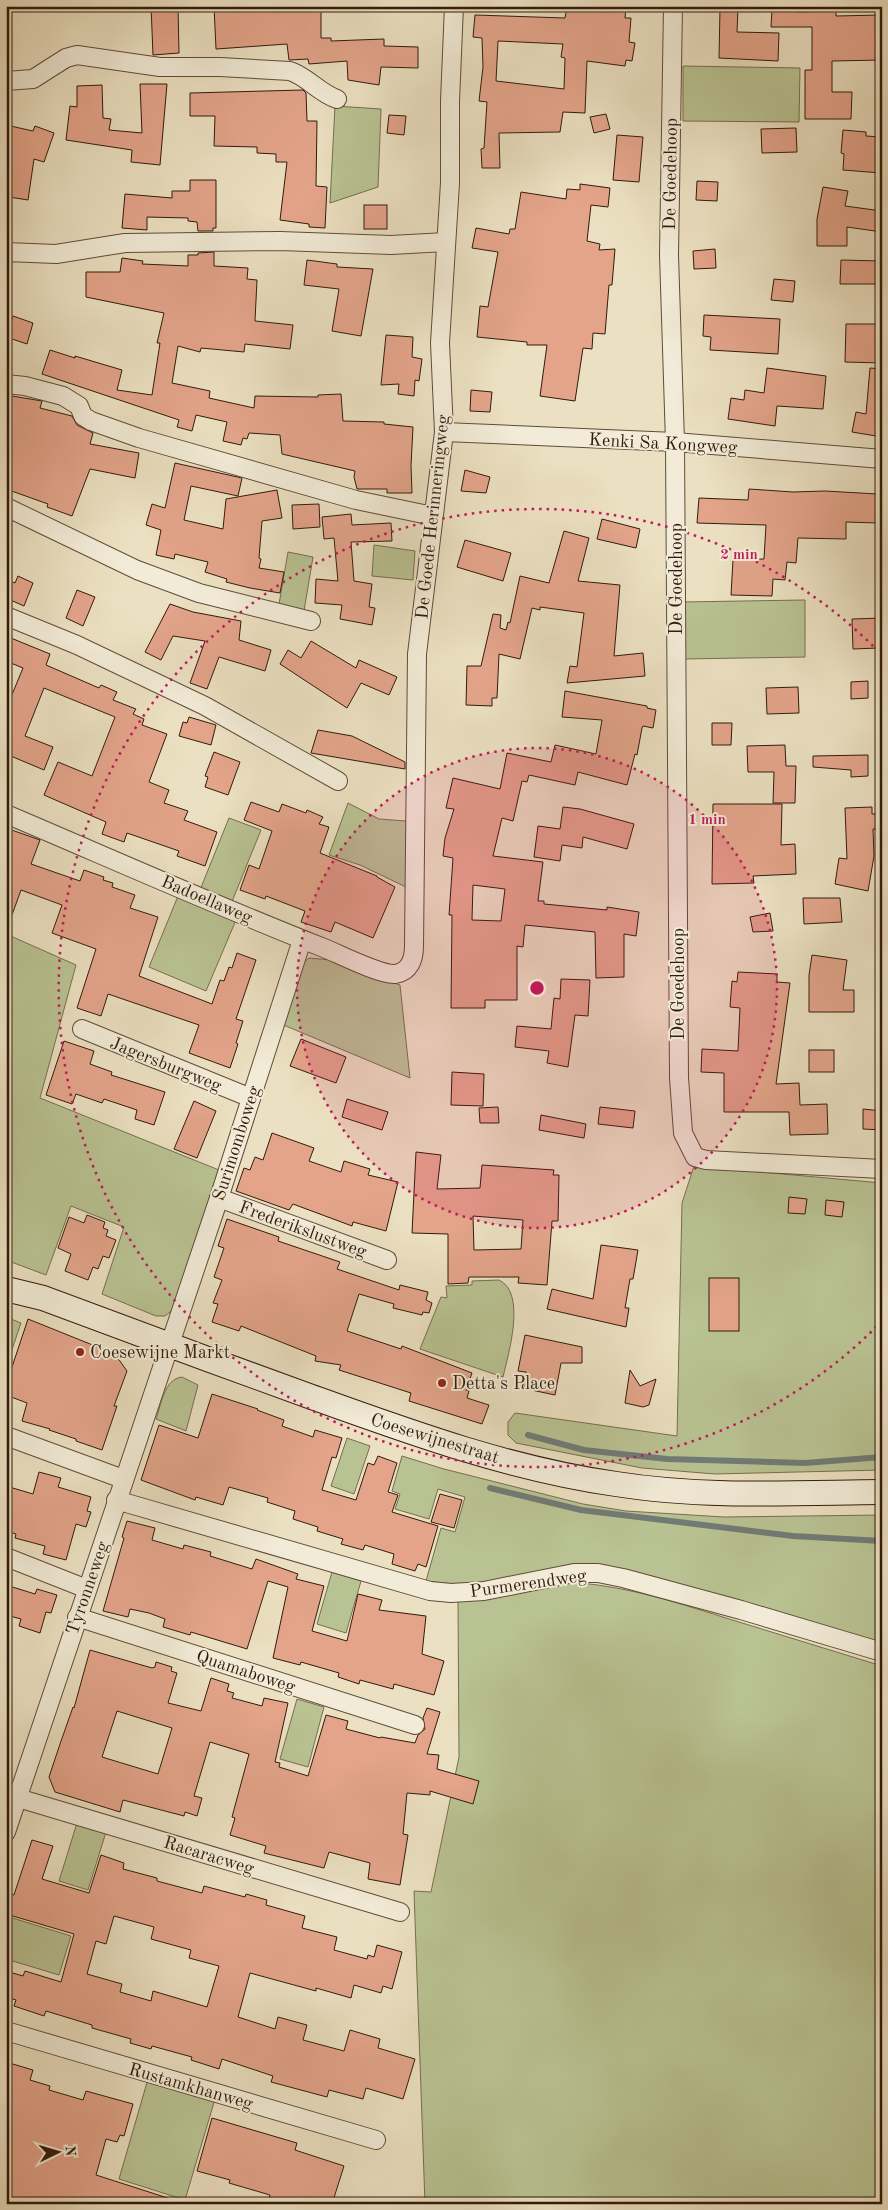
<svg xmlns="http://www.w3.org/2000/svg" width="888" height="2210" font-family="'Old Standard TT',serif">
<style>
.green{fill:#b9c292;stroke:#766e4f}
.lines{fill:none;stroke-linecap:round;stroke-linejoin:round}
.stream{stroke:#717b76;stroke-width:6}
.building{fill:#e3a48a;stroke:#321a0c;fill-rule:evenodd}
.street-casing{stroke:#604c39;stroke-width:20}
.secondary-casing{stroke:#321a0c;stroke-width:26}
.street{stroke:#f2ebd7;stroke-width:18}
.secondary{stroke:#f2ebd7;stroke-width:24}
.ring{fill:none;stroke:#c2185b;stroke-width:2.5;stroke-dasharray:2.5 5}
.poi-dot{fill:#8f2418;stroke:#f2ebd7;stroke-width:2}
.labels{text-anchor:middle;stroke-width:4;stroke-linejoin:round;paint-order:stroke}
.street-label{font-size:18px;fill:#321a0c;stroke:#f2ebd7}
.poi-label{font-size:18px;fill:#321a0c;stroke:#f2ebd7;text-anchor:start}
.centre{fill:#c2185b;stroke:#f2ebd7;stroke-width:2.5}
.ring-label{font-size:15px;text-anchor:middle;font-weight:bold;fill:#c2185b;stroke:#f2ebd7;stroke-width:4;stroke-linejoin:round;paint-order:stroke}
</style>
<rect width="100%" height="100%" fill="#ebe0c1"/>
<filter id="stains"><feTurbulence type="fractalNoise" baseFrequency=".004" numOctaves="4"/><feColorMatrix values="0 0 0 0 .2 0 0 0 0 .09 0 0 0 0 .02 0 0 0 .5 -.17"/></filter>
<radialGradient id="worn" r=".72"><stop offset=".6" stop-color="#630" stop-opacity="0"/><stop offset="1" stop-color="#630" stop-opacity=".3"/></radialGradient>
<g class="green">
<polygon points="683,66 800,68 799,122 683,121"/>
<polygon points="335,106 381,109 378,187 330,203"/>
<polygon points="374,545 415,551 413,580 372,576"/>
<polygon points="288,552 313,557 303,617 278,610"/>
<polygon points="805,600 805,657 683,659 682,602"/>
<polygon points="348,803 379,819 406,821 408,823 408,888 360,865 329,855"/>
<polygon points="229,818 261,830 231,904 200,890"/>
<polygon points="178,896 236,920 206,991 149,967"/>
<polygon points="6,934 76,965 40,1098 219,1170 175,1308 165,1316 156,1316 102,1294 124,1227 71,1206 46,1275 6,1260"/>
<polygon points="309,958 331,960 400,985 410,1078 281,1024 303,963"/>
<polygon points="694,1166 882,1183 882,1470 715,1474 642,1468 516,1443 508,1435 508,1422 515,1413 677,1436 682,1203"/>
<path d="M499,1280c28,13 9,75 4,97l-83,-28 21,-52 6,1 -1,-12 26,-1v-4z"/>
<polygon points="6,1317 21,1323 7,1364 6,1364"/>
<path d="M182,1377l16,8 -12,46 -30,-12c5,-14 8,-40 26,-42z"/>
<polygon points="347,1438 370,1446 354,1494 331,1486"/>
<polygon points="402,1456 444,1469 583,1504 626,1511 724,1517 882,1515 882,1645 654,1577 607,1567 463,1585 426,1581 441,1528 455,1532 465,1497 438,1489 429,1519 395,1509 400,1494 392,1491"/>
<polygon points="332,1572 361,1581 346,1633 317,1624"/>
<path d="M563,1582c57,2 109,19 163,36 52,16 104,32 156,48v538h-457l-11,-313 17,1 28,-135 -1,-156 36,-3z"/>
<polygon points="297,1699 324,1707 308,1767 280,1759"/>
<polygon points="77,1823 106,1832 88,1890 59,1881"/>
<polygon points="6,1916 71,1936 59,1975 6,1959"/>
<polygon points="148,2079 215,2099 185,2200 119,2179"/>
</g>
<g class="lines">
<g class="stream">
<polyline points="528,1435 584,1450 667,1459 805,1463 882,1457"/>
<polyline points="490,1488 581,1510 793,1536 882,1541"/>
</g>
</g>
<g class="building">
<polygon points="151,6 178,6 179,53 153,55"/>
<polygon points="214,6 307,6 307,8 321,8 321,38 331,38 331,41 384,39 384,46 418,47 418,68 381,67 379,85 348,80 347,61 309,64 308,59 289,60 287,44 216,49"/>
<path d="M567,6h12l29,6v-5l18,2 -1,9h6l-2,24 6,1 -3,18 -6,-1 -1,6 -38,-5 -2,52 -22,-1 -3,20 -61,1 1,35h-18l-1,-19 3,-1 3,-46 -8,-1 4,-34 -1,-29 -9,-1 2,-22 90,3zM498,41l65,3 -2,13 4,1 -1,31 -68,-8z"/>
<polygon points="720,8 738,9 737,32 779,33 778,61 719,58"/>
<polygon points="772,9 798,9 798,12 836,11 836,16 882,15 882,60 832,61 832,92 852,92 851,119 805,119 805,70 812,70 812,27 771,27"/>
<polygon points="140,84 167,84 160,165 131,162 132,150 66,140 70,106 77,107 77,86 102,85 103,118 111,119 109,130 142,133"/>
<polygon points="303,90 306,93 307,121 317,121 316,186 327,187 325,228 309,227 309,224 280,220 287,162 276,162 276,154 257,153 257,147 214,146 215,116 190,116 190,93"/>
<polygon points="606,114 610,129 594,133 590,117"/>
<polygon points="389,115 406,116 404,135 387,133"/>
<polygon points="6,125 33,131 35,126 54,133 44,162 34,159 28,200 9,197 12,171 6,169"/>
<polygon points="796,128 797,152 762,153 761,129"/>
<polygon points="843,130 866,132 866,136 882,137 881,173 843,170 844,154 841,153"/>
<polygon points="617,135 643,137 639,182 613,180"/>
<polygon points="190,180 216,180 216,228 213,228 213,231 198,231 197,222 188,221 188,218 147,217 147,230 122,228 125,194 172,198 172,191 190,191"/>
<polygon points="697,181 718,182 717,201 696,200"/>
<polygon points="580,184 610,188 608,207 591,205 587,241 600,244 599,250 615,249 612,285 609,285 605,334 593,333 592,349 583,348 575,401 540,396 547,345 527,345 527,342 477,337 480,306 488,307 498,252 472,248 476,228 509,234 510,229 515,229 521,192 566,199 567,189 580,190"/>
<polygon points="823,187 848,191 845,206 882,211 882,232 847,227 847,246 817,246 817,219"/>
<rect x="364" y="205" width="23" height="24"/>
<polygon points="715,249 716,268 694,269 693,251"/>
<polygon points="214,252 214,266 248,268 247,279 257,280 255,321 293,325 290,349 245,344 244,352 201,348 200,352 178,346 172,383 210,391 209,398 254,408 255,396 318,397 318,395 341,394 343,421 384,422 384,424 413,427 411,466 412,493 387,493 387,489 357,489 354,477 355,471 282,454 280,435 249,433 247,439 243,438 241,445 223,441 227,422 196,415 192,431 177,427 179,420 42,374 50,350 75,358 75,356 122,370 117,390 152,395 160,343 157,343 164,313 86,297 86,272 120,272 122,258 143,261 142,264 188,266 188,255 198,255 198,253"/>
<polygon points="307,260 337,264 337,267 373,269 361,336 332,331 339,289 304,285"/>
<polygon points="841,260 882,261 881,284 840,284"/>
<polygon points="774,279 795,281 793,302 771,300"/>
<polygon points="704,315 780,319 778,354 710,350 711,337 703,336"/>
<polygon points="13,316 33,323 27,344 6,337"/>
<polygon points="846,324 882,324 882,363 845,362"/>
<polygon points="386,335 413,337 412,357 422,359 419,381 415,380 414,396 398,394 399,384 381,385"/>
<polygon points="767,368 826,376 823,409 777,406 775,426 728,419 731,398 744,400 745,390 764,393"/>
<polygon points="870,368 882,369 882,437 852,432 856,412 866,414"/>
<polygon points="471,390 492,392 490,412 470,411"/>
<polygon points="6,395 42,401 40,408 72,416 77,425 93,433 90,444 139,453 135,478 90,469 72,516 47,507 48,504 6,489"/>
<polygon points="175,463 242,478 238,496 191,486 184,520 223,529 226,499 277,490 282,518 262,521 259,558 261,559 259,568 284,572 280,593 250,588 226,582 227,579 205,572 208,562 175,554 174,559 156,555 161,530 146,525 152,504 165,508"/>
<polygon points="465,470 490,477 486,493 461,491"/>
<polygon points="749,489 793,492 825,491 877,494 877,523 846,522 846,539 798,538 796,563 787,562 785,580 773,579 772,596 731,595 733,560 764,559 766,525 697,523 699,498 748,500"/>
<polygon points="319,504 320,527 293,529 292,505"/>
<polygon points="351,514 352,525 391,523 392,541 351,542 354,581 372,584 369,607 375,608 372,625 340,619 342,605 315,603 316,579 338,581 334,538 324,539 322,517"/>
<polygon points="602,519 640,529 636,548 597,539"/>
<polygon points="564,531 589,538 578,581 620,585 614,656 643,653 645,676 567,683 570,666 577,667 584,613 540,607 540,610 532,608 520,659 499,654 497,698 492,698 492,706 466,705 467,666 481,666 493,614 501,615 500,628 506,630 508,622 510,623 520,576 549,583"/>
<polygon points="465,540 511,553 503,581 457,567"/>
<polygon points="18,576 33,583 24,606 6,598 6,579 15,583"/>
<polygon points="77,590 95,597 83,626 66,618"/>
<polygon points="170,604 193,612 241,621 239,640 271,650 265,671 219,657 207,689 190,683 205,641 173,636 161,660 145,652"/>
<polygon points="882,618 882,637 877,637 878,648 853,649 852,619"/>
<polygon points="6,636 50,654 46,665 99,688 101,685 117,692 113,700 136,709 133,714 144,719 142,725 167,734 149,782 169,790 164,803 188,811 184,820 217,832 205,866 177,856 179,851 127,833 124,842 102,834 106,822 44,795 58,762 92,776 115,717 44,688 25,736 53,747 44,770 6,754 6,709 23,668 6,661"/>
<polygon points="311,641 356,668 359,660 397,677 389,695 361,683 347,708 280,664 288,650 301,658"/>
<polygon points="868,681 868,698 851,699 851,682"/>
<polygon points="798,687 799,713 767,714 766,688"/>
<path d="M565,691l82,15v2l9,2 -3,18 -10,-2 -1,2 -5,27 -2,-1 -8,31 -49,-13 -3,13 -46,-10 -2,7 -5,-1 -9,40 -11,-3 -9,38 50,6 -5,39h6v3l63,6v-3l32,5 -3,24 -12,-2v43l-28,1 -1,-46 -70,-7 -2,22 -6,-1v54h-32v8h-34l1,-93h-3l4,-57 -10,-2 2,-18 9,-29 -8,-1 7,-30 47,11 7,-36 44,9 4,-17 41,9 6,-34 -40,-3zM473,885l32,4 -4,32 -29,-1z"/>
<polygon points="189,717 216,725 211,745 179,736 183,722 187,723"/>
<polygon points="712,723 732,723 731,745 712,745"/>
<polygon points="318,730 352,736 405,762 405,769 311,753"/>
<polygon points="785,745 786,766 796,766 795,803 773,803 774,772 748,772 747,746"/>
<polygon points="214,752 240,762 228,795 205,787 208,777 205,776"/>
<polygon points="868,755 868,776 851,777 851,770 813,767 813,756"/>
<polygon points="251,802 279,812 282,804 306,813 307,810 323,817 319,824 329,827 320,853 377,876 377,877 395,887 373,938 335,922 331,932 301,922 305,911 266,896 265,899 240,890 249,865 259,869 272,831 244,820"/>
<polygon points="713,804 782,804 781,845 795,844 796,874 753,876 754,883 712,884"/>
<polygon points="563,807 580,809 634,824 627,849 583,837 582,848 562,845 560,861 534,857 538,826 560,829"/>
<polygon points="872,807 872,814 878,814 878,829 873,829 874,856 868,891 835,884 839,858 847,859 845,808"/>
<polygon points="6,828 40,840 31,864 80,881 84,870 104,877 103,880 113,883 112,887 135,895 130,908 158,917 139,976 212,1004 220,980 224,981 229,967 232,968 237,953 256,960 236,1019 243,1021 236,1043 238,1044 230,1068 189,1053 199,1025 108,994 101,1016 77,1008 96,949 52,933 62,905 21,890 8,926 6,926"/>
<polygon points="803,898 840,898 842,922 804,924"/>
<polygon points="770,913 773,931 753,932 750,917"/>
<polygon points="812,955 847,960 843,990 854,990 854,1012 809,1012 809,975"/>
<polygon points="738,972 777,974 777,982 790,983 776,1084 799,1083 800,1105 827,1104 828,1134 790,1135 789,1112 724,1112 724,1073 701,1072 702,1049 738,1051 740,1008 730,1007 732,981 737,982"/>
<polygon points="561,979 590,980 588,1016 575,1015 568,1067 547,1063 549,1051 515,1047 517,1026 551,1029 554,998 560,999"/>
<polygon points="301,1039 346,1057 336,1083 290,1066"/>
<polygon points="64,1041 94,1051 90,1064 112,1072 111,1075 165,1092 154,1125 135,1119 137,1110 104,1099 102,1103 76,1094 72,1104 46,1095"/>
<rect x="809" y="1050" width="25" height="22"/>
<polygon points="452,1072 484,1074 483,1106 451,1105"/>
<polygon points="347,1099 388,1112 382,1130 342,1117"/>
<polygon points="194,1101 216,1111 197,1158 174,1149"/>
<polygon points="498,1107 499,1123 480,1123 479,1108"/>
<polygon points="600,1107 635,1111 633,1128 598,1124"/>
<polygon points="863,1109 882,1111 882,1130 863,1129"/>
<polygon points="541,1115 586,1124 584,1138 539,1130"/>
<polygon points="272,1133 314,1148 309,1161 341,1172 344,1161 370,1169 368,1175 398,1182 386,1231 353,1222 352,1226 293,1204 289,1210 236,1191 244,1168 250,1170 255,1157 263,1160"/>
<path d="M416,1152l25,3 -4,34 43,-1 2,-23 72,5 -1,5h6l-1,46h-6l-5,64 -29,-2 1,-6h-50l-1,6 -20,1v-50l-36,-1zM473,1216l50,4 -2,29 -47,1z"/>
<polygon points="789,1197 807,1199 805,1214 788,1213"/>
<polygon points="826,1200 844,1202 842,1217 825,1215"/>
<polygon points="87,1215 105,1222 103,1228 108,1230 106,1236 116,1240 109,1258 103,1256 98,1269 93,1267 88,1280 65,1271 71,1254 58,1248 69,1217 84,1223"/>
<polygon points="227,1219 279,1237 278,1241 340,1262 337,1269 399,1290 400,1285 428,1292 426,1300 432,1303 429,1313 423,1312 422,1315 393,1308 394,1304 359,1294 347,1331 401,1349 402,1346 472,1373 466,1390 469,1391 467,1398 489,1405 482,1424 409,1401 411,1393 339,1370 341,1365 315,1361 316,1356 241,1326 239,1331 212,1322 218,1304 213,1303 222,1280 214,1277 224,1248 218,1246"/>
<polygon points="601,1245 638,1250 633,1279 630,1279 625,1308 629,1308 626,1327 547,1309 552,1289 593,1299"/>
<rect x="709" y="1278" width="30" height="53"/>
<polygon points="28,1319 115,1354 127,1371 114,1406 117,1406 102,1450 76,1441 76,1439 49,1430 50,1429 22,1421 27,1403 6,1395 6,1371 10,1373"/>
<polygon points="525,1335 582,1347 582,1363 561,1363 555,1395 522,1388 526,1372 518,1371"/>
<polygon points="630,1370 640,1386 656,1379 649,1405 643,1407 625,1403"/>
<polygon points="212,1394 258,1409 257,1410 284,1420 282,1426 313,1437 315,1430 342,1438 336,1458 332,1457 322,1490 356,1500 368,1463 374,1465 378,1456 397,1463 388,1492 398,1495 392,1512 438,1526 426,1567 418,1564 415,1571 392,1564 394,1554 365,1545 363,1550 341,1544 343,1539 317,1531 318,1527 293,1519 295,1511 267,1502 268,1498 229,1487 223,1505 196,1497 195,1500 141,1480 159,1425 198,1438"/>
<polygon points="39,1472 61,1478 58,1487 91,1497 87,1511 91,1512 86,1527 76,1524 66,1560 43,1554 45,1546 15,1538 16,1534 6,1531 6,1486 33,1494"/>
<polygon points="440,1494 462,1500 454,1528 431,1522"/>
<polygon points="127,1521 155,1528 152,1540 183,1549 184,1545 211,1552 210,1556 252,1569 256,1559 298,1574 296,1579 324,1586 312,1631 347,1641 358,1594 382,1600 379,1610 426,1616 422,1654 444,1661 434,1695 394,1684 393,1689 360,1680 359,1684 338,1677 339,1673 301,1662 300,1665 273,1658 288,1587 268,1581 247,1649 191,1632 190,1635 163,1627 165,1619 149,1613 130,1609 128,1617 103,1611 124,1538 122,1537"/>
<polygon points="6,1585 35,1594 37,1589 57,1595 51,1613 46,1612 40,1633 19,1626 21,1619 6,1615"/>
<path d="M90,1650l62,18 3,-1 1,-5 16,5 -1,4 6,2 -9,30 33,8 10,-33 18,6 -2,7 7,2 -2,5 30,8 2,-8 24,5 -13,59 5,1 -1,4 29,9 18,-61 22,6 -2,8 34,9 1,-1 34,6 3,-8 7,-6 -2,-11 4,-10 13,4 -13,42 12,1 -2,14 42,12 -6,23 -43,-13v4l-23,-2 -4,41 5,1 -8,50 -32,-6 2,-16 -41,-11 -5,16 -60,-15 2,-7 -36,-11 5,-17 -3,-1 17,-63 -39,-12 -16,54 8,2 -5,18 -12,-4 -1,4 -61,-16 -3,12 -65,-20 -6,-15 11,-33 13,-37 1,1zM117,1711l55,17 -14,46 -56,-17z"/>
<path d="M32,1840l21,6 -11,33 47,14 12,-38 23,8 -1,6 34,9v3l45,12 2,-7 41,11 1,-3 21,6 -1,5 39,11 -3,12 35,9 -3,13 33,9 1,-4 6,2 3,-12 25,7 -10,37 -9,-3 -2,7 -27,-8 -3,13 -35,-10v3l-66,-18 -12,44 37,12 3,-12 29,8 -4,15 41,11 6,-21 30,9 -2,9 37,11 -12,40 -37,-11 -3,11 -34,-9 -2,7 -56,-15 2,-6 -51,-17 -3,10 -28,-9 1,-3 -40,-11 -1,3 -21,-6 1,-4 -39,-11v-3l-46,-14 -2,5 -30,-10 2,-6 -10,-3v-26l17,5 2,-5 36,11 13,-48 -68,-20v-21l8,2zM114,1916l40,11 -3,12 40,11 -2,8 30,8 -12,41 -54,-16 -2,10 -31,-9 2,-8 -35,-10 9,-33 10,3z"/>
<polygon points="6,2062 33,2070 30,2080 50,2086 49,2090 83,2100 86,2091 133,2104 124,2136 120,2135 117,2142 106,2139 96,2175 174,2200 173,2204 6,2204"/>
<polygon points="212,2118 297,2143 295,2150 344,2166 332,2204 268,2204 270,2195 229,2183 230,2180 197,2171"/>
</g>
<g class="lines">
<defs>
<g id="street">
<polyline points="673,6 669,255 675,442 679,1078 683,1133 695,1157 706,1160 882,1169"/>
<path d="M6,81l27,-2 33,-21 11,-3 83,12h60l70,4c18,6 29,22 47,28"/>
<polyline points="6,252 56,254 125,243 280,241 391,245 446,242"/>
<polyline points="6,384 25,386 63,396 79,406 83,416 91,421 139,438 356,500 433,516"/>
<polyline points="444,432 675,442 882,459"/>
<polyline points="6,507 137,570 199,593 311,621"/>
<polyline points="6,616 77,645 205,706 338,781"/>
<path d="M6,814c106,45 211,92 318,134 15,6 56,27 71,26 15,-2 19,-15 19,-28l3,-292 27,-222 -4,-89 10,-160v-82l4,-95"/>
<polyline points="82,1029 251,1098"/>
<polyline points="219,1198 387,1260"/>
<polyline points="6,1436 123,1479"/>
<polyline points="116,1500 430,1591 451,1593 484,1591 574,1573 598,1573 623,1578 741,1610 882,1652"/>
<polyline points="6,1557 87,1589"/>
<polyline points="77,1617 415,1725"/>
<polyline points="18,1798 400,1912"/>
<polyline points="6,1832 219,1198 302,940"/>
<polyline points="6,2031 376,2140"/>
</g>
<path id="secondary" d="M6,1289l37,9c89,33 177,66 266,98 100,36 201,73 307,88 88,14 177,9 266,8"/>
</defs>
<use href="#street" class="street-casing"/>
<use href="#secondary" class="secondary-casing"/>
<use href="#street" class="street"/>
<use href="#secondary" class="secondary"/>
</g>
<circle cx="537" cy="988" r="240" fill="#c2185b" fill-opacity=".12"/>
<g class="ring">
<circle cx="537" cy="988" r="240"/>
<path d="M882 1321A479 479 0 1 1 882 655"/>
</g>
<g class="poi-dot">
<circle cx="80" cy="1352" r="5"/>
<circle cx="442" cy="1383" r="5"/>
</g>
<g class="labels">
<g class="street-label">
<text transform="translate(670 174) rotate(-89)" y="6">De Goedehoop</text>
<text transform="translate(663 443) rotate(3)" y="6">Kenki Sa Kongweg</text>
<text transform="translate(432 517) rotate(-84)" y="6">De Goede Herinneringweg</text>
<text transform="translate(676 579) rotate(-90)" y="6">De Goedehoop</text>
<text transform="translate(207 899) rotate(23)" y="6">Badoellaweg</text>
<text transform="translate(678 984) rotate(-90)" y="6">De Goedehoop</text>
<text transform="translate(166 1064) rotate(22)" y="6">Jagersburgweg</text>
<text transform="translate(236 1143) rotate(-72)" y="6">Surimomboweg</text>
<text transform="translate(303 1229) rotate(20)" y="6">Frederikslustweg</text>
<text transform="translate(435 1438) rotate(17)" y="6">Coesewijnestraat</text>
<text transform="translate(528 1583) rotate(-8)" y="6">Purmerendweg</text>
<text transform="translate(87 1588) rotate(-71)" y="6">Tyronneweg</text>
<text transform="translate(246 1671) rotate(18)" y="6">Quamaboweg</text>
<text transform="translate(209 1855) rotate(17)" y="6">Racaracweg</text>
<text transform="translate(191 2086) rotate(16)" y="6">Rustamkhanweg</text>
</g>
<g class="poi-label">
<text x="90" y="1358">Coesewijne Markt</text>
<text x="452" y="1389">Detta's Place</text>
</g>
</g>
<circle cx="537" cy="988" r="8" class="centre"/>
<g class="ring-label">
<text x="739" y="559">2 min</text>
<text x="707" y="824">1 min</text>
</g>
<rect width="888" height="2210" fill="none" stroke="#ebe0c1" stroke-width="25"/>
<rect x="8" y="8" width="873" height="2195" fill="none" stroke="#321a0c" stroke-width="2.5"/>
<rect x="12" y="12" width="863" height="2185" fill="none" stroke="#321a0c"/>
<g transform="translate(58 2152) rotate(85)" stroke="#f2ebd7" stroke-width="4" paint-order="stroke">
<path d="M0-4L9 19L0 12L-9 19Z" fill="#321a0c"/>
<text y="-8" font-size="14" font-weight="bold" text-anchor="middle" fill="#321a0c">N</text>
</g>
<rect width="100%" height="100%" filter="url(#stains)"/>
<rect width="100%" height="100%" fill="url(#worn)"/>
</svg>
